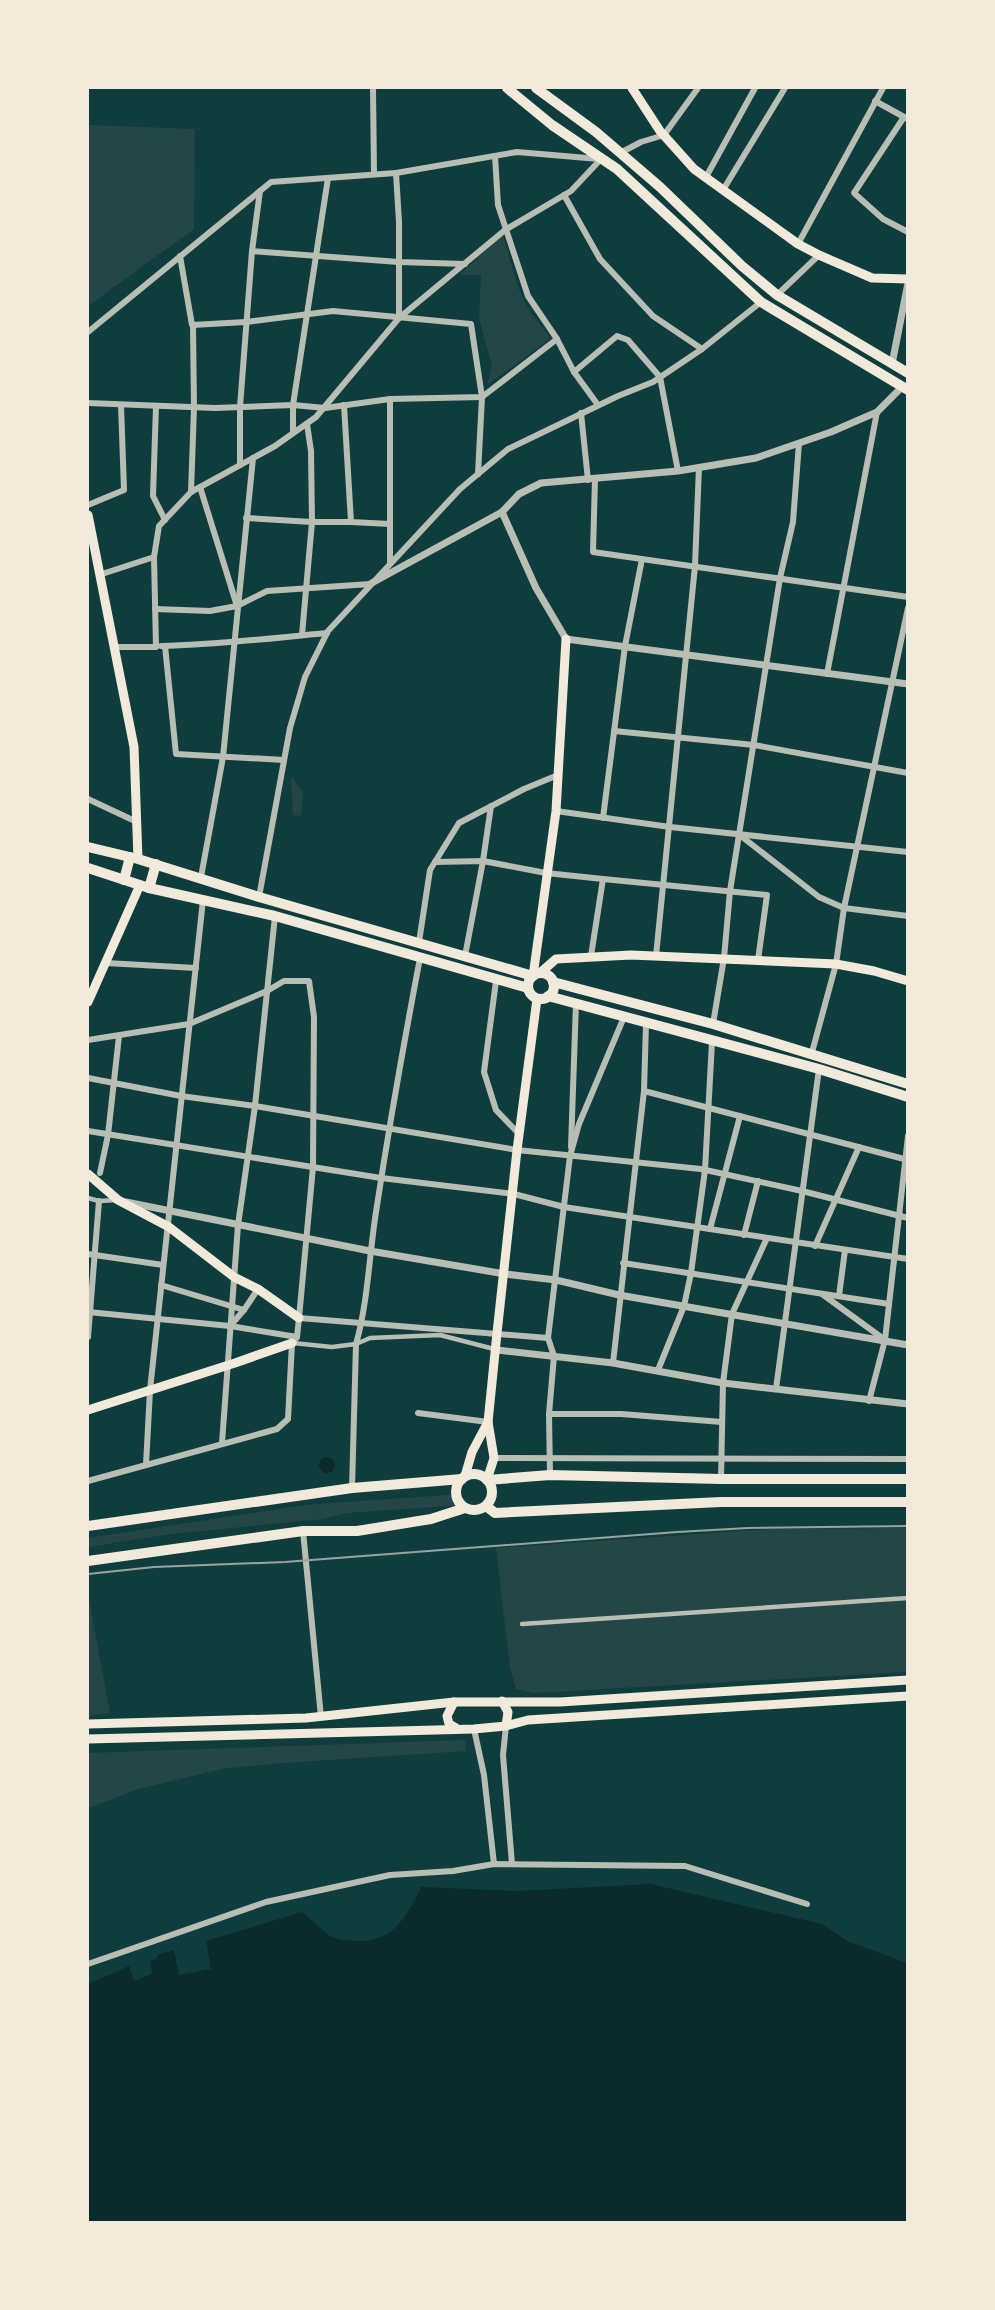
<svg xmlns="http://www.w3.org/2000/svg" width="995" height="2310" font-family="'Alegreya Sans',sans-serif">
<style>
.green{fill:#244646}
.water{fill:#0a2a2b}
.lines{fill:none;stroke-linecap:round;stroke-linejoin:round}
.pedestrian{stroke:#b8beb3;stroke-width:4.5}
.minor{stroke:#b8beb3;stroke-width:6}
.tertiary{stroke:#b8beb3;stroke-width:7}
.secondary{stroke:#f1e9da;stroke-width:9}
.primary{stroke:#f1e9da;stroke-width:10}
.tram{stroke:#97a49c;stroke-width:2}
</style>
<rect width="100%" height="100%" fill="#0f3d3e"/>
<g class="green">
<polygon points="88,125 195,129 194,229 88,306"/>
<path d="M503,235c8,26 13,55 28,78 6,9 14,16 19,26l-63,46 5,-19 -13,-48 2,-43h-22z"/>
<polygon points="291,776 303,792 301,816 293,815"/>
<polygon points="461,1494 461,1505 347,1513 324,1519 171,1534 88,1547 88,1538 305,1505"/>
<polygon points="907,1528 907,1672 533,1693 516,1689 510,1668 496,1548 772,1529"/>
<polygon points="88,1594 110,1713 88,1716"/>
<polygon points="465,1740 466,1751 283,1763 221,1769 139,1789 88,1808 88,1753"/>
</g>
<g class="water">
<circle cx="327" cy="1465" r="8"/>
<path d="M651,1884l171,40 25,17 60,22v259h-819v-238l41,-18 5,15 18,-7 -2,-13 7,-2v-4l17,-5 5,25 32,-6 -5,-28 96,-29c9,7 16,15 25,22 8,6 22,7 32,7 35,0 48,-25 62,-54l96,4z"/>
</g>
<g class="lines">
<g class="pedestrian">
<polyline points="88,1198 99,1201 118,1200"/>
<polyline points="293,1343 332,1347 356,1344 370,1338 440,1335 494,1349"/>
<polyline points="522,1624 908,1598"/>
</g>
<g class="minor">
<polyline points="373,88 374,174"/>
<polyline points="875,101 906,118"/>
<polyline points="904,117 854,193 883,219 908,232"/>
<polyline points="620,153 641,142 664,135 698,88"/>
<polyline points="495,156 498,205 528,296 557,339 574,372 598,405"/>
<polyline points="396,173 399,222 399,318"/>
<polyline points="706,177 755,88"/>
<polyline points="723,190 785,88"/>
<polyline points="260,191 252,251 399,262 465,264"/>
<polyline points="564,195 600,259 653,316 702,349"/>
<polyline points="798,244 883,88"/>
<polyline points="180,256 192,325 246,322 333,311 471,324 482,397 478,474"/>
<polyline points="777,295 819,255"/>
<polyline points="88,332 271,182 396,173 517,152 599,159"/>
<polyline points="574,372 617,336 628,340 660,377 678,471"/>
<polyline points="88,403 215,408 293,405 328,178"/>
<polyline points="344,405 351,522 390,524"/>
<polyline points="156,406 153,496 165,520"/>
<polyline points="581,413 588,480"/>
<polyline points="307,424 311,451 312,522 351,522"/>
<polyline points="293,433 293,405 325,408 390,399 482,397 557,339"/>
<polyline points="240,465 240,407 252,251"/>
<polyline points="595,479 593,552 908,597"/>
<polyline points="191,492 194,408 193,325"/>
<polyline points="88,505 124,490 121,405"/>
<polyline points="246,518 312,522 302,635"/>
<polyline points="390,562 390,399"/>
<polyline points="99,575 154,557"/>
<polyline points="237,606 267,591 370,584"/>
<polyline points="155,609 210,611 237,606 200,487"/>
<path d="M161,646c55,-1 111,-8 166,-13"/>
<polyline points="165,646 176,754 284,760"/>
<polyline points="113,647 156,647 154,557 159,526 191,492 275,446 316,417 399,318 505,230 571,191 601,159"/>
<polyline points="827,674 877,412"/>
<polyline points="614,731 754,745 908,773"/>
<polyline points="88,799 137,822"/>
<polyline points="556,811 670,827 908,852"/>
<polyline points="603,818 625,646 642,559"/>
<polyline points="741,836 819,897 844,908 908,916"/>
<polyline points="435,862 483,861 546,873 603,879 591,956"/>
<polyline points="201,877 223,757 253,458"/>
<polyline points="603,879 767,895 758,960"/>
<polyline points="259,897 290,728 305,677 328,631 460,489 508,449 618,396 653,382 702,349 761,302"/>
<polyline points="419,942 430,870 459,823 524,789 558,775"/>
<polyline points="465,956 483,861 491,806"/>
<polyline points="656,956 695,566 699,467"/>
<polyline points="106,963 196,968"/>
<polyline points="496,981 484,1072 496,1110 519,1134"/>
<polyline points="713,1024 724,958 730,891 780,578 793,522 799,443"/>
<polyline points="88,1040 189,1024 267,991 284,981 309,981 314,1017 313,1167 299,1318 297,1337 292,1343 288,1419 277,1429 88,1481"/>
<polyline points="811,1056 836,964 844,908 908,608"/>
<polyline points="88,1078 181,1096 255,1106 517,1150 701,1169 802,1191 908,1218"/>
<polyline points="644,1091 646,1023"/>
<polyline points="88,1131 381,1178 514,1194 564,1207 908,1259"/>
<polyline points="571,1147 576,1003"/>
<polyline points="100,1173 108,1135 119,1036"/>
<polyline points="710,1229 740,1116"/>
<polyline points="744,1235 758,1181"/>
<polyline points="815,1246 859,1147"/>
<polyline points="88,1254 163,1265"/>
<polyline points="623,1263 889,1304"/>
<polyline points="161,1285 244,1310"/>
<polyline points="822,1294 885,1340"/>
<polyline points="839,1296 845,1250"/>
<polyline points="88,1312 230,1326 297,1337"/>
<polyline points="299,1318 548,1338"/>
<polyline points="230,1326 244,1310 258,1289"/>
<polyline points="88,1337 99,1201"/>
<polyline points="613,1363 644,1091 908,1160"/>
<polyline points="658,1370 684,1306 691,1273 705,1170 712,1042"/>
<polyline points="776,1389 819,1069"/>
<polyline points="869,1401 885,1340 908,1136"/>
<polyline points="418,1413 488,1422"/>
<polyline points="549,1414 621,1414 722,1422"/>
<polyline points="222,1443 238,1225 255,1106 275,916"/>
<polyline points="494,1458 908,1459"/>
<polyline points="146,1465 150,1390 203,900"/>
<polyline points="550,1475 549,1414 554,1356 548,1338 570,1156 579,1124 624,1017"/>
<polyline points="721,1479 723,1383 732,1314 767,1238"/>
<path d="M352,1488l4,-144c12,-42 13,-88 20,-132 13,-85 28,-170 44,-254"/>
<polyline points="303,1531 321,1717"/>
<polyline points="506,1726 503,1755 512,1864"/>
<polyline points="474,1729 484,1775 494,1864"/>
<polyline points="88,1964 266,1902 390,1875 453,1871 494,1864 685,1866 807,1904"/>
</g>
<g class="tertiary">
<polyline points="892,364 908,283"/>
<polyline points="502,512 536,588 566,639 908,684"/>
<polyline points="370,584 502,512 519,494 541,483 678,471 756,458 831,432 877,412 903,386"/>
<polyline points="126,1202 370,1251 505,1274 556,1280 619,1295 908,1345"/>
<polyline points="497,1350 613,1363 723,1383 908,1404"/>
</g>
<g class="secondary">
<polyline points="632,88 660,131 694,169 798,244 819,255 872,278 908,279"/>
<polyline points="88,515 134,747 138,859"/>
<polyline points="540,973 556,959 631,955 836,964 874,971 908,981"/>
<polyline points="533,976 556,811 566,639"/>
<polyline points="88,1002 140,885"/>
<polyline points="88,1174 118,1200 169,1227 234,1277 258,1289 299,1318"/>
<polyline points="88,1410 235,1363 292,1343"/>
<polyline points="465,1476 472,1452 488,1422"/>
<polyline points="487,1480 494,1458 488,1422 497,1333 517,1150 537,999"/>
<polyline points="502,1701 508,1712 506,1726"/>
<polyline points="454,1702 447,1716 449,1724 456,1728"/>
<polyline points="88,1724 306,1718 454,1702 560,1702 908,1680"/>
<polyline points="88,1739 474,1729 506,1726 528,1720 908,1696"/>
</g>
<g class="primary">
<polyline points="507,88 552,125 617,169 761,302 908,390"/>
<polyline points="536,88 596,132 660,187 742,266 777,295 908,373"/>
<polyline points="88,847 138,859 259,897 533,976"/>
<polyline points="88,868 149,888 275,916 528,988"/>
<polyline points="124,880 130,857"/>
<polyline points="149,888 156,864"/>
<circle cx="541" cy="986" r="13"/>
<polyline points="553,982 713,1024 908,1084"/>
<polyline points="548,996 819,1069 908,1097"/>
<circle cx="474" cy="1492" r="18"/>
<polyline points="487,1480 550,1475 721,1479 908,1479"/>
<polyline points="486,1506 495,1513 721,1502 908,1502"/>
<polyline points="88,1526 352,1488 462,1479"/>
<polyline points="88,1561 303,1531 357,1531 431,1519 465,1508"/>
</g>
<polyline class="tram" points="88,1574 154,1567 285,1562 677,1532 748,1528 908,1526"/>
</g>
<rect width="995" height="2310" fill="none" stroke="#f1e9da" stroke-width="178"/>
</svg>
